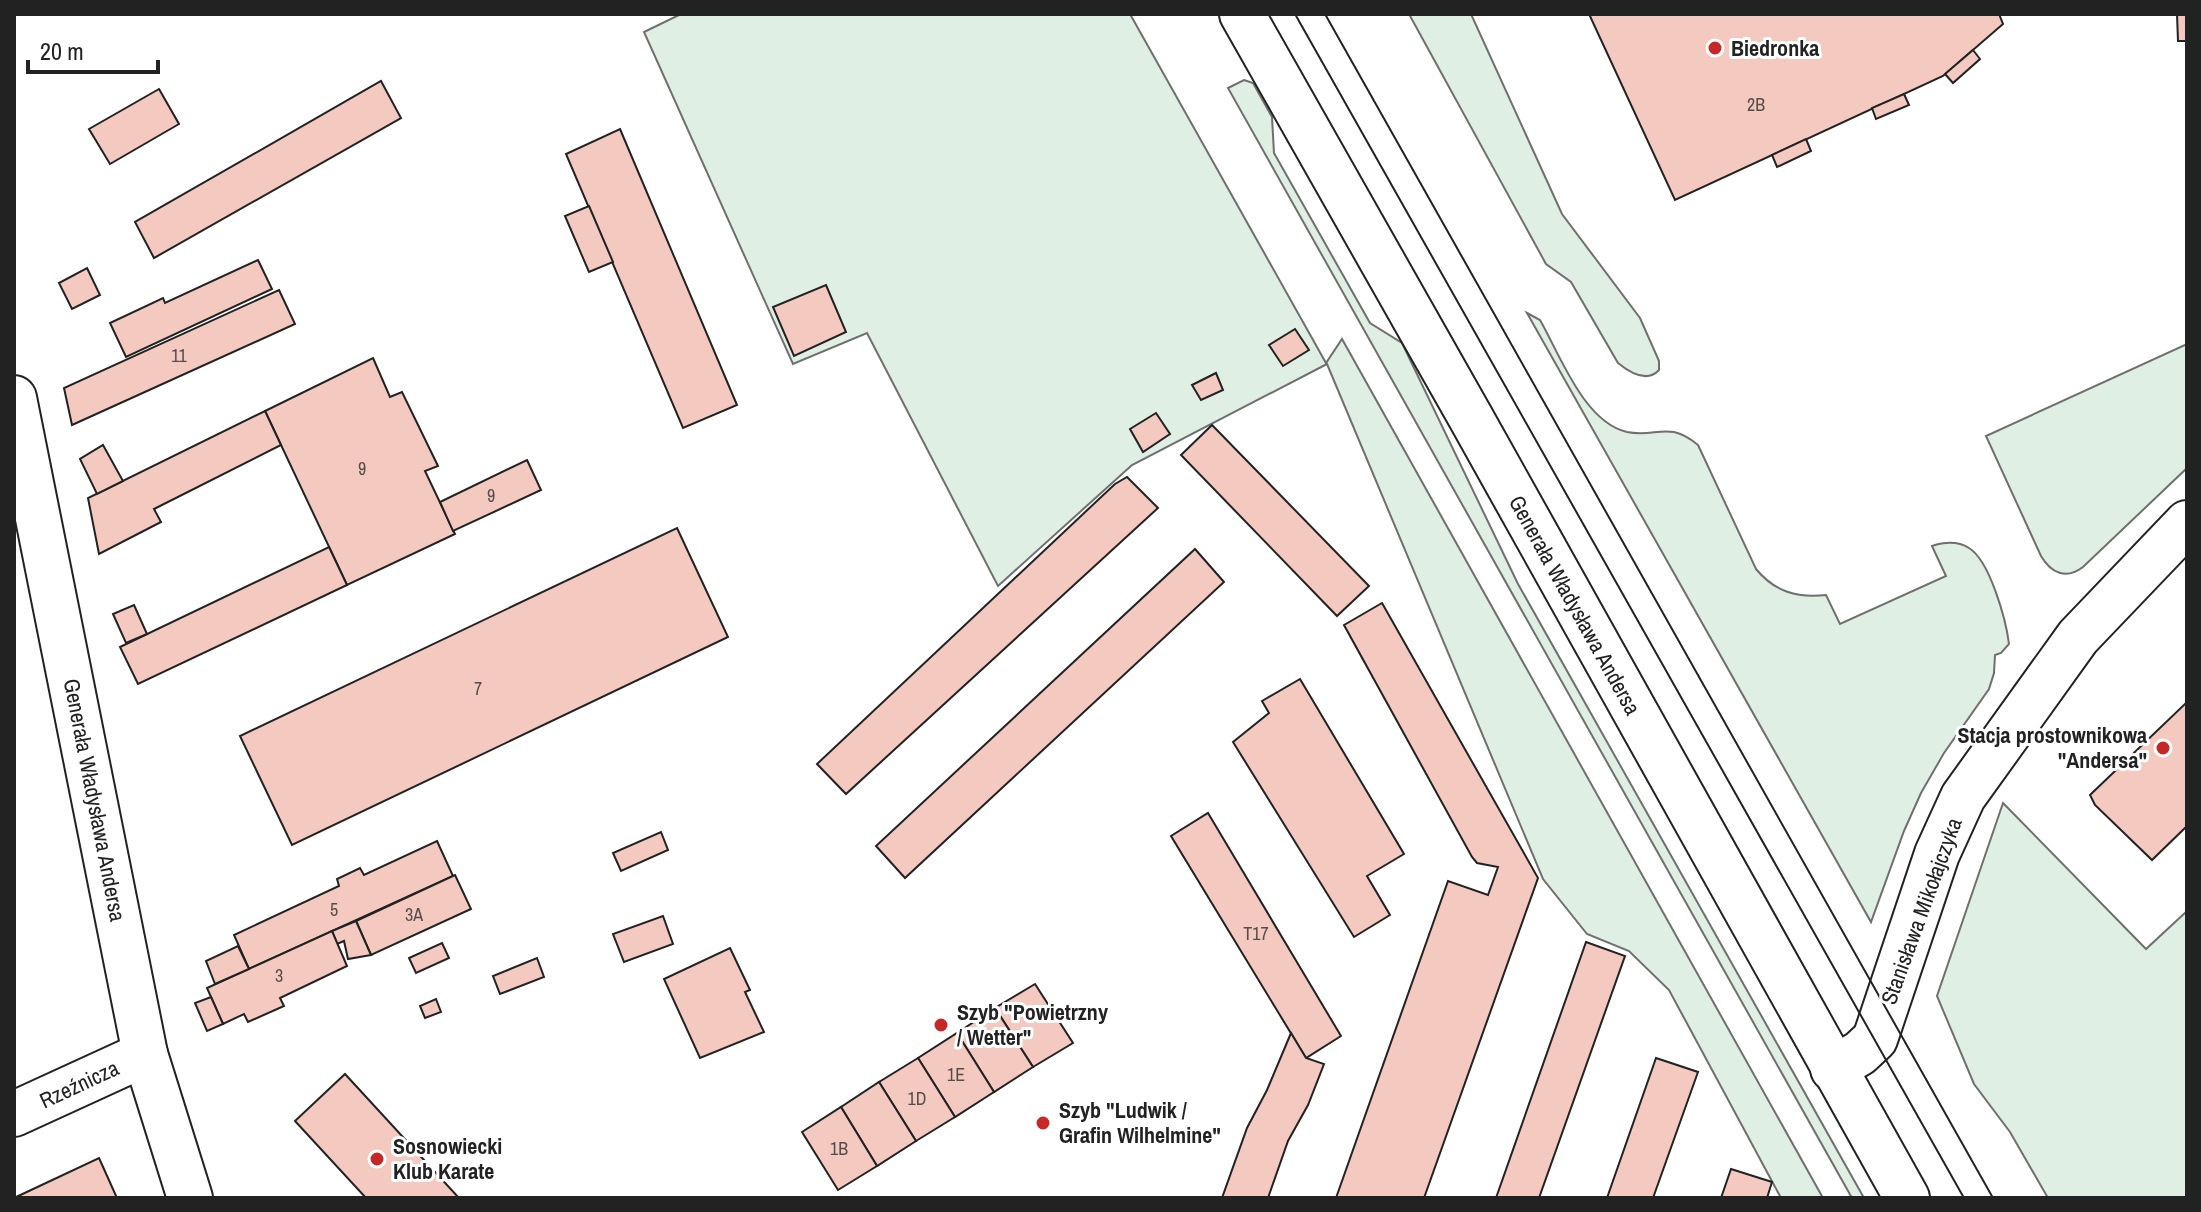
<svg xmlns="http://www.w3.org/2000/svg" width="2201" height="1212" font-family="'Archivo Narrow',sans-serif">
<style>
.green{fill:#e0efe3;stroke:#6f6f6f;stroke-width:2}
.building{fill:#f3c9c0;stroke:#222;stroke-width:2}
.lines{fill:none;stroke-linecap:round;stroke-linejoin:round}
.minor-casing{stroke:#222;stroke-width:48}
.major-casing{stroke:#222;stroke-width:48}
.minor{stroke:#fff;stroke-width:44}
.major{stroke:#fff;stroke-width:44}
.tram{stroke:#222;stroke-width:2}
.poi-dot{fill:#c62828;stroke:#fff;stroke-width:3}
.labels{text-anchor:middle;stroke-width:6;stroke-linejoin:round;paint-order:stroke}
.number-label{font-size:18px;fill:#564c4a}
.poi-label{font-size:22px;font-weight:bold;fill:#222;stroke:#fff;text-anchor:start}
.street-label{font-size:22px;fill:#222;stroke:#fff}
</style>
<rect width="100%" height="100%" fill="#fff"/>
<g class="green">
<polygon points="681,14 1130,14 1326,363 1342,339 1823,1198 1781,1198 1669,990 1629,951 1587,934 1543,879 1327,364 1132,465 998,586 867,333 793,364 644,32"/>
<path d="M1409,14h62l91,200 78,104 19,43v9c-12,13 -30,2 -41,-7l-47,-81 -25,-18z"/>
<polygon points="1244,80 1253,83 1272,117 1274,153 1370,323 1402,343 1518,584 1864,1198 1852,1198 1228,88"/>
<path d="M1527,313l13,7c20,35 44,102 87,112 30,6 41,-12 71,13l58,124c19,23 41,29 70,26l14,29 106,-48 -14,-30c12,-4 26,-5 37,2 21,13 37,72 40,96l-8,9 -6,2 -1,18 -5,16 -45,64 -23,40 -17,38 -33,91z"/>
<path d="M2187,344v124l-104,99c-17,13 -32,6 -42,-11l-55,-120z"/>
<polygon points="2003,803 2146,949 2187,911 2187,1198 2048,1198 2010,1132 1974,1084 1937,996"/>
</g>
<g class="building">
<polygon points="1589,14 1999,14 2003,24 1943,76 1675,200"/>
<polygon points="2177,14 2187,14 2187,41 2178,41"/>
<polygon points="1973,50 1980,59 1953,83 1945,74"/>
<polygon points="381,81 401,118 154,258 135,222"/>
<polygon points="159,89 179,124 110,164 89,129"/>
<polygon points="1904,94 1909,105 1876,119 1872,108"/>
<polygon points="620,129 737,405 683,428 566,154"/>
<polygon points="1806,139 1811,151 1777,167 1772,155"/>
<polygon points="589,206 613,262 589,272 565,216"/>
<polygon points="258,260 272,289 126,357 110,323 163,298 165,303"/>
<polygon points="87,268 100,295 72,309 59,283"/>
<polygon points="826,285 846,332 794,356 773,307"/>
<polygon points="279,290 295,324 72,425 64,388"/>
<polygon points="1295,329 1309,350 1283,366 1269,345"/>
<polygon points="373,358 390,397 402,392 438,466 425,471 455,534 347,585 265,411"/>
<polygon points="1216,373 1223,390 1201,400 1192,385"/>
<polygon points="265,411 281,445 154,509 161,522 99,554 88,498"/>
<polygon points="1156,413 1170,434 1143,452 1130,429"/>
<polygon points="1212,425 1369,586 1337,616 1181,455"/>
<polygon points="103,445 123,481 97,494 80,459"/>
<polygon points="527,460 541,490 453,531 440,502"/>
<polygon points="1127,477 1158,508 846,794 817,764 1115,484"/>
<polygon points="677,528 728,637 292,845 240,736"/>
<polygon points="329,547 347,585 138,684 120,647"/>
<polygon points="1195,549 1224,582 905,878 876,846"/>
<polygon points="1382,603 1538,878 1424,1198 1336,1198 1448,881 1488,895 1498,867 1477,863 1472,857 1344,625"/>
<polygon points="134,605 147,634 126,643 113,614"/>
<polygon points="1300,679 1404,854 1367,876 1390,915 1354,937 1233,742 1269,713 1262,701"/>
<polygon points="2187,702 2187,826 2152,860 2095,805 2090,795"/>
<polygon points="1208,813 1341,1036 1306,1058 1171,836"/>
<polygon points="661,832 668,850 621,871 613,853"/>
<polygon points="437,841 453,876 249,969 234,935 339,886 337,879 360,868 364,875"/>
<polygon points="455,875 471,909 371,955 356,921"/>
<polygon points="663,916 673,944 624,962 613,934"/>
<polygon points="356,921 371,955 348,959 344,941 337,944 332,931"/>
<polygon points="332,931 347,966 280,998 284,1006 248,1022 244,1014 223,1024 207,988"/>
<polygon points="1586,942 1625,956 1539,1198 1496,1198"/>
<polygon points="442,943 449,958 416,973 409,958"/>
<polygon points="238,946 249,969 215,984 206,961"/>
<polygon points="730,948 750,990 745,992 764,1032 700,1058 664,979"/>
<polygon points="537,958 544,977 500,994 493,976"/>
<polygon points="1035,984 1073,1043 1033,1067 995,1008"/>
<polygon points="211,997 223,1024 207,1031 195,1003"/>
<polygon points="436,999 441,1012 425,1018 420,1006"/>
<polygon points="995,1008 1033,1067 994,1092 957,1033"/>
<polygon points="957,1033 994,1092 955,1117 918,1058"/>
<polygon points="1291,1033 1306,1058 1324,1064 1308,1105 1288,1141 1268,1198 1222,1198 1247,1128 1267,1090"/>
<polygon points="918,1058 955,1117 916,1141 879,1082"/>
<polygon points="1656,1058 1698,1072 1653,1198 1607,1198"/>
<polygon points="345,1074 459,1198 366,1198 295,1121"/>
<polygon points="879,1082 916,1141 877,1166 841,1107"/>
<polygon points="841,1107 877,1166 838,1190 802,1132"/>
<polygon points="99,1158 117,1198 14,1198"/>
<polygon points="1731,1169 1772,1182 1767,1198 1721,1198"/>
</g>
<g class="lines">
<defs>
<g id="minor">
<polyline points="14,398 145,1054 190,1198"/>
<polyline points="1833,1069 1860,1053 1875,1039 1937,854 1963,797 2078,637 2187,523"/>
<polyline points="14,1114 145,1054"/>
</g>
<polyline id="major" points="1242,14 1471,418 1907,1198"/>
</defs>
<use href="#minor" class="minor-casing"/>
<use href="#major" class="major-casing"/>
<use href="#minor" class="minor"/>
<use href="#major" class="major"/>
<g class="tram">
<polyline points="1295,14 1964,1198"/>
<polyline points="1325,14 1993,1198"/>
</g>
</g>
<g class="poi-dot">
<circle cx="1715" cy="48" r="8"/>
<circle cx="2163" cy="748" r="8"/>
<circle cx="941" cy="1025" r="8"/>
<circle cx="1043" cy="1123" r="8"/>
<circle cx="377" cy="1159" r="8"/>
</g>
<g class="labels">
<g class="number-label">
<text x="1756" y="111">2B</text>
<text x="179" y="362">11</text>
<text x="362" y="475">9</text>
<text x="491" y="502">9</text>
<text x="478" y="695">7</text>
<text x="334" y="916">5</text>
<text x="414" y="921">3A</text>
<text x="1256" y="940">T17</text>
<text x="279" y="982">3</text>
<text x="956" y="1081">1E</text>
<text x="917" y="1105">1D</text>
<text x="839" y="1155">1B</text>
</g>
<g class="poi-label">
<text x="1731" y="56">Biedronka</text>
<text x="2147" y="743" text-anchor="end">Stacja prostownikowa<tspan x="2147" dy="25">"Andersa"</tspan></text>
<text x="957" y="1020">Szyb "Powietrzny<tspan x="957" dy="25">/ Wetter"</tspan></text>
<text x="1059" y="1118">Szyb "Ludwik /<tspan x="1059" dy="25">Grafin Wilhelmine"</tspan></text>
<text x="393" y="1154">Sosnowiecki<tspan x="393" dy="25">Klub Karate</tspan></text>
</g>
<g class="street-label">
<text transform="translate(1575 605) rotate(61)" y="8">Generała Władysława Andersa</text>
<text transform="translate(95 800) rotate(79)" y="8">Generała Władysława Andersa</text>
<text transform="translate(1921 911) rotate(-70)" y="8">Stanisława Mikołajczyka</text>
<text transform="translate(79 1084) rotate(-25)" y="8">Rzeźnicza</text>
</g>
</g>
<rect width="2201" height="1212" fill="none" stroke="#222222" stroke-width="32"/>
<path d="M28 60v12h130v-12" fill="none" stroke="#222222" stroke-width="4"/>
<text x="40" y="60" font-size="24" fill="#222222" stroke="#ffffff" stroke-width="6" paint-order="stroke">20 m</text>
</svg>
